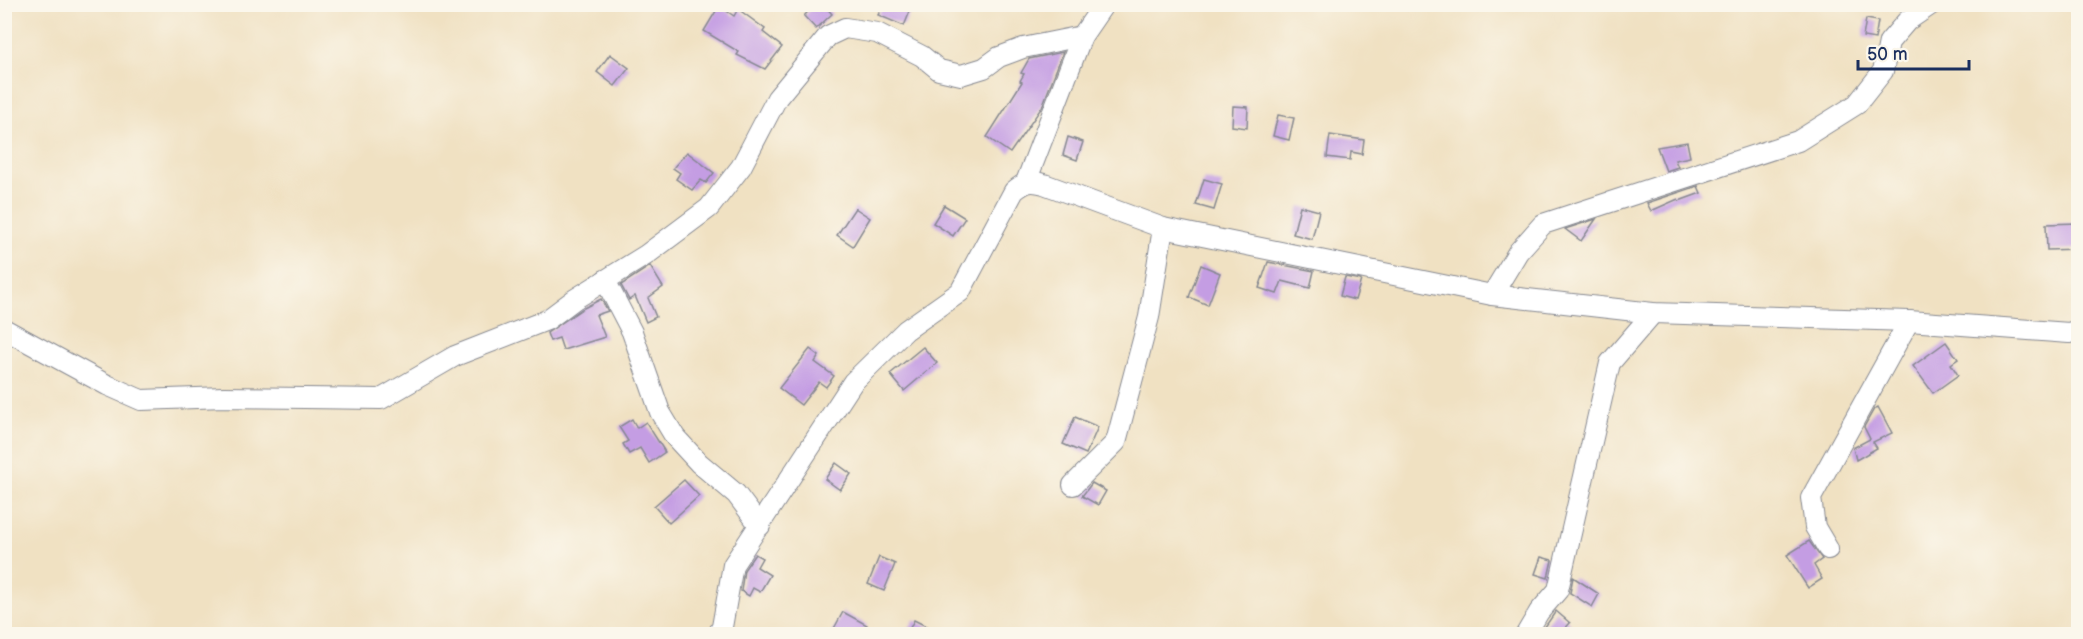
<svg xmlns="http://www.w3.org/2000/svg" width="2083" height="639" font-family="'Balsamiq Sans',sans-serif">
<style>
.building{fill:#c49de3}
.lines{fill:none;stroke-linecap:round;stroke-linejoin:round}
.minor-casing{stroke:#868890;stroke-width:22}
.minor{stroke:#fff;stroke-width:20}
</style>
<rect width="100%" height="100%" fill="#fbf7ec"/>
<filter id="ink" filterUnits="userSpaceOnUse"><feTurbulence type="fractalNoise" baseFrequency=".0167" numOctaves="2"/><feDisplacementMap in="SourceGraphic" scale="12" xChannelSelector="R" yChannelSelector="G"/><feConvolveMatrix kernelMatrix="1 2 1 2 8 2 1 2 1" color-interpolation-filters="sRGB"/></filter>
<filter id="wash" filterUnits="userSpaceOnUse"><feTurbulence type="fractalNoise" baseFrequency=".008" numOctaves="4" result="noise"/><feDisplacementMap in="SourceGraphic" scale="24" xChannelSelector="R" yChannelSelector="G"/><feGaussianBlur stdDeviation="1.35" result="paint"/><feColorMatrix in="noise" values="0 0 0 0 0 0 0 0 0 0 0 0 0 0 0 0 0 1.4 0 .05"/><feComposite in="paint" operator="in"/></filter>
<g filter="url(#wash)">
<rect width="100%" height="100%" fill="#f0e1c2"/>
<g id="blocks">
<g class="building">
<polygon points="815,4 823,4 832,14 816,29 804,16"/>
<polygon points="884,4 913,4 904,26 878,15"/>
<polygon points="719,6 734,16 738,9 765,29 763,32 782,47 765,69 737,55 739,52 704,31"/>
<polygon points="1866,19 1878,21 1875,39 1863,37"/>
<polygon points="1063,52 1042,107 1010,153 987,137 1022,82 1020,81 1024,74 1021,73 1029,59"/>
<polygon points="610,54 629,68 615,86 597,72"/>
<polygon points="1233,106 1248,107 1247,128 1232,126"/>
<polygon points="1278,115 1294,118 1289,140 1273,136"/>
<polygon points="1330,135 1364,140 1362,154 1351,152 1350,160 1327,157"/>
<polygon points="1068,137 1083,142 1077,160 1063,155"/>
<polygon points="1687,142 1690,157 1675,160 1678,167 1666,171 1657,147"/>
<polygon points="687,152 714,173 706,183 701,180 692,190 676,179 680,173 673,168"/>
<polygon points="1204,179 1222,184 1214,210 1196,205"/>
<polygon points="1698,186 1701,193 1679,201 1678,199 1651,211 1647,203"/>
<polygon points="944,205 965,218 953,236 933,223"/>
<polygon points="1300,206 1319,211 1312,239 1293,234"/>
<polygon points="855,208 870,218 853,246 837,235"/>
<polygon points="1596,219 1581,241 1565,229"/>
<polygon points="2078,223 2078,249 2047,250 2046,224"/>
<polygon points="1268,262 1314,271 1310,288 1282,281 1277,294 1259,288"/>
<polygon points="1201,265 1220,273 1208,305 1189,297"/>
<polygon points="650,266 663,287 648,298 656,317 646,322 635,296 629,300 621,285"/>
<polygon points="1345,277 1361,280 1355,300 1340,296"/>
<polygon points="601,299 608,311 596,315 605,337 563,350 559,338 550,341 547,333 582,309"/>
<polygon points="1946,342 1958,359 1951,364 1958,375 1933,393 1913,366"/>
<polygon points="923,347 937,363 904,391 890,374"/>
<polygon points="810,349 819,356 815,362 834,376 826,387 819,382 801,405 779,388"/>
<polygon points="1878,407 1892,433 1873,442 1877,448 1856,460 1853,448 1870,439 1864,427 1874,409"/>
<polygon points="1075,417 1098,427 1086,454 1063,444"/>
<polygon points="632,419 637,428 646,422 665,452 649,463 640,448 629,454 623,444 628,441 619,427"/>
<polygon points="836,463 851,474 840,490 825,479"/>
<polygon points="684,480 699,496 669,523 654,506"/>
<polygon points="1092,483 1106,491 1098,505 1082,496"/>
<polygon points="1809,541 1822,559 1814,565 1822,579 1808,588 1787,555"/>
<polygon points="755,554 762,558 757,567 770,575 760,592 753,588 749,596 741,591 744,570"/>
<polygon points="879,557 895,564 884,591 868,584"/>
<polygon points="1541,557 1552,560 1548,578 1535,574"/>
<polygon points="1573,577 1599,594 1592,607 1570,593"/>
<polygon points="1556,611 1570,623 1560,634 1540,634"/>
<polygon points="843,612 867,625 862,634 831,634"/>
<polygon points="914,620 942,634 907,634"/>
</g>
</g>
</g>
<g filter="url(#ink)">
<use href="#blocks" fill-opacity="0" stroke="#868890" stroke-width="1.5"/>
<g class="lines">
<defs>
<g id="minor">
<polyline points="1026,182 1082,36 1104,4"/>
<polyline points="605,280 632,332 660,412 675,437 699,463 736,494 760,526"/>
<polyline points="1492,295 1518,252 1543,224 1798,141 1857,104 1883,71 1889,42 1907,21 1932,4"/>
<polyline points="4,329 107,385 141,400 224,397 381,399 455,356 547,320 575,299 646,255 709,208 741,167 777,98 828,36 845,28 877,33 922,56 939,70 961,75 984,68 999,57 1023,48 1082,36"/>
<polyline points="1073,485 1116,442 1149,317 1163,228"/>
<polyline points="1828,549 1815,527 1811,498 1909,321"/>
<path d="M718,634l4,-7 11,-62 120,-183 53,-52 54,-38 54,-101c11,-9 16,-11 30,-7l119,44 329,67 161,18 256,8 160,12 9,-3"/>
<polyline points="1526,634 1539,612 1558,590 1610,363 1653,313"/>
</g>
</defs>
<use href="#minor" class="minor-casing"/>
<use href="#minor" class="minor"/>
</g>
</g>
<rect width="2083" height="639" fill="none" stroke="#fbf7ec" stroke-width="24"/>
<path d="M1858 60v9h111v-9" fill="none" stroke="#1b2f5e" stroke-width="3"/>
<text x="1867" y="60" font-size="18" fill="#1b2f5e" stroke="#fbf7ec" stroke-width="4.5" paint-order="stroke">50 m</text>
</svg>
